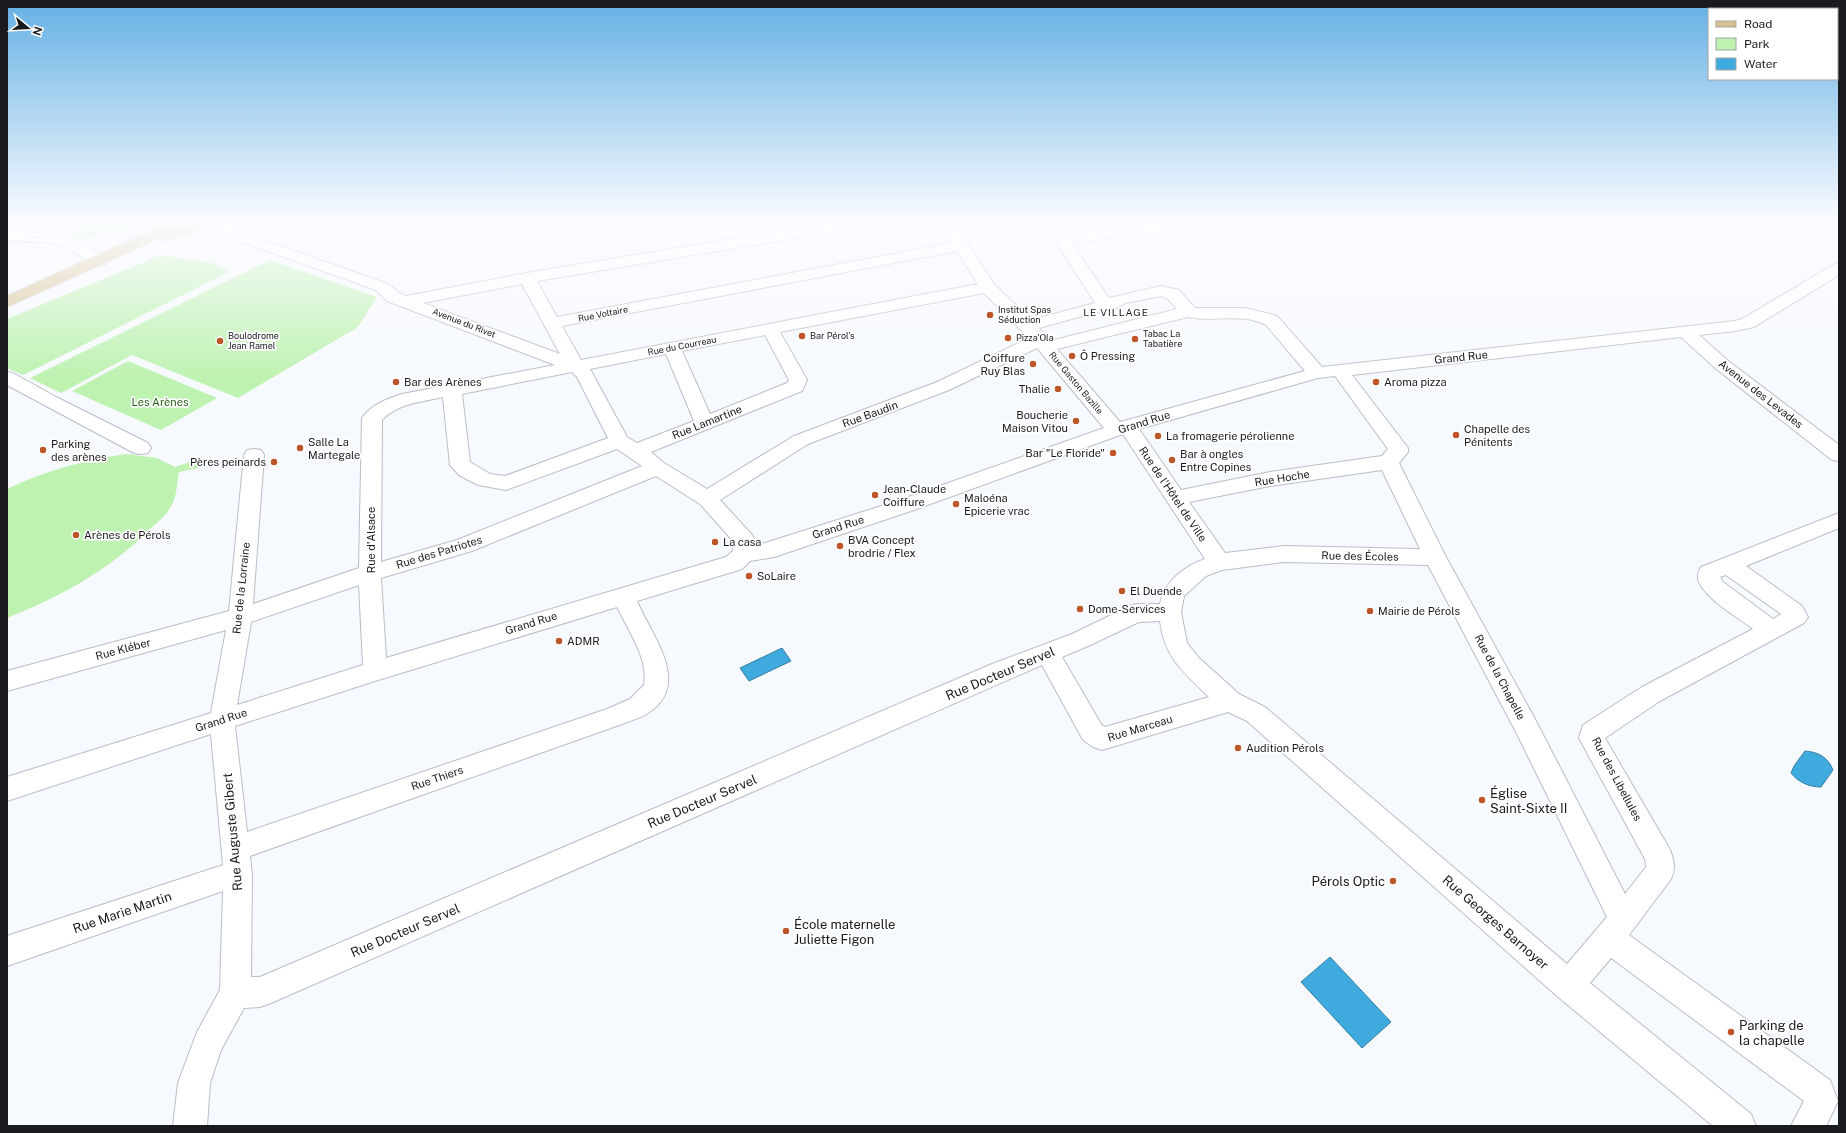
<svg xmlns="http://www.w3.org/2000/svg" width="1846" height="1133" font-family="'Public Sans',sans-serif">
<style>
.green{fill:#bdf2b0}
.water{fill:#3faadd;stroke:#347fa3}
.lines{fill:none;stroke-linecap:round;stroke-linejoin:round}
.minor-casing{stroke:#babdc6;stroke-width:2}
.major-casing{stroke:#d6d6d6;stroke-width:2}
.minor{fill:#fff;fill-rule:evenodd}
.major{fill:#d6c191;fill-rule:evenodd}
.poi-dot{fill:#bc5629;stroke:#fff;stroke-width:1.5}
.labels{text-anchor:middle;stroke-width:3.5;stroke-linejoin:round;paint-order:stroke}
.far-poi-label{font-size:9px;fill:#191a1d;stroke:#fff;text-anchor:start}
.far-street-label{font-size:9px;fill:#191a1d;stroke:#fff}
.far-neighbourhood-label{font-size:10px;letter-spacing:1px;fill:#191a1d;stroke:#fff}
.poi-label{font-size:11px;fill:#191a1d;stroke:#fff;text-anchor:start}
.street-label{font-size:11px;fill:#191a1d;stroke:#fff}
.park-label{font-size:11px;fill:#255f15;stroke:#fff}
.near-street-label{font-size:13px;fill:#191a1d;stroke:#fff}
.near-poi-label{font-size:13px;fill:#191a1d;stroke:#fff;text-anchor:start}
</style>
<rect width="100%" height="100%" fill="#f6f9fe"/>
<g class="green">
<polygon points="97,223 130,223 136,227 118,233 113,231 105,232 83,240 71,234"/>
<polygon points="161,255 213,263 229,272 23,375 7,368 7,319"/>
<polygon points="270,260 377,297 358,327 238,398 132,355 61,393 30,378"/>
<polygon points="128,361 217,398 161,430 72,391"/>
<path d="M126,454l31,4 18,9 23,-8 5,8 -24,5c-2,12 -2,25 -9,36 -5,8 -13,15 -21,22 -40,40 -89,67 -142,88v-129c38,-18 78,-29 119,-35z"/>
</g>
<g class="water">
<polygon points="782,648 791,661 749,681 740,668"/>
<path d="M1805,751c13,1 23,6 28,19l-12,17c-12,0 -23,-5 -30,-14l3,-7z"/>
<polygon points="1330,957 1391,1022 1362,1048 1301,982"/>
</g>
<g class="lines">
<defs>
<g id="minor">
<path d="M217,223h15l3,7 153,54 11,9 7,3 121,-23 301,-50h36l-2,3 -5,2 -320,53 20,36 395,-74 -10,-20h15l12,23 25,38 37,36 64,-17 -39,-61 4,-6 92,-13h36l-2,4 -5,2 -109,14 37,55 52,-12 18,4 16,18h50l29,7 4,2 44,50 413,-46 7,-2 91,-54 6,-2v12l-85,52 -19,4 -36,4 28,25 112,85v16l-7,-1 -117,-92 -34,-31 -329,38 56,73v4l-9,11 47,94 90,164 89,173 21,-27 -1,-8 -66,-121 4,-13 59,-38 111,-58c-14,-11 -51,-32 -55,-50 -1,-5 1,-8 3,-12l138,-54v15l-93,38 56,40 6,11 -4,6 -144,78 -55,37 64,110c5,11 7,20 2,31l-42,56 201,145 8,21 -12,25h-35l13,-25 -193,-143 -21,25 161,131 5,12h-43l-156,-130 -310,-275 -19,-9 -126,38 -9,-3 -10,-7 -41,-75 -771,338 -11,4 -16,1 -23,42 -11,33 -3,43h-34l5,-43 19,-51 23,-42 3,-99 -216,75v-30l216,-71 -12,-131 -204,67v-24l204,-64 15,-83 -219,61v-20l222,-60 15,-156 3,-5 7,-1 7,1 3,5 -11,149 106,-36 3,-150c10,-14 25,-19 40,-24l153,-29 -168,-64 -11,-11 -151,-54 -7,-6zM957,251l21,33 -397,76 -19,-34zM522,284l38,70 -137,-51zM984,293l45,45 -92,44 -143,54 -87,53 -43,-26 -13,-11 151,-61 5,-11 -27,-48zM1161,296l6,2 10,11 -127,32 -11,-13 51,-14 22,-4 14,-7zM1188,317c26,6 53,-5 78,8l39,46 -185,51 -63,-73zM765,335l24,45 -2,3 -77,31 -28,-63zM1037,348l67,80 -207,73 -132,42 -9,2 -3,-9 -33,-36 88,-56 141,-54zM666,354l28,67 -57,22 -10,-6 -37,-68zM572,372l5,5 31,61 -103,38 -15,-2 -20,-12 -8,-68zM1335,376l53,73 -6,7 -112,16 -89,18 -42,-61 179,-51zM443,397l7,68 9,10 19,10 28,5 111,-41 25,17 -185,74 -76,22 1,-142c16,-17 40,-18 61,-23zM1123,434l82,125c-20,7 -41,22 -45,45h-24l-8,3 -56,27 -80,30 -732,313h-9l1,-102 -2,-19 375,-133c7,-3 16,-5 23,-10 45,-29 3,-78 -11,-112l105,-32 8,-8 24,-4 137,-46zM1382,470l38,79 -136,-3 -59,7 -36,-51 81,-16zM656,476l44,28 34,38 -1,9 -7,6 -340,101 -5,-80 91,-27zM1284,562l144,3 90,171 89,181 -40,47 -302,-257 -26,-13 -40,-36 -12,-15 -6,-31 3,-16 22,-20 16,-6zM1726,575l55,39 -8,5 -50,-37 -3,-5zM359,585l4,80 -126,40 14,-83zM617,607c11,23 32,52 27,78l-14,14 -23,10 -360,123 -12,-106 140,-45zM1160,621c4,36 24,52 49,76l-104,30 -4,-3 -39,-67 26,-11 51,-24z"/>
<path d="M7,231l47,3 22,6 30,18 2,3 -2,3c-15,4 -27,-11 -39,-17 -15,-7 -43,-5 -60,-6z"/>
<polygon points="7,372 13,373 56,397 148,443 151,448 148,453 141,454 134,453 7,385"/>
</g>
<polygon id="major" points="167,223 210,223 208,226 172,240 167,242 160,238 7,307 7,296"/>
</defs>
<use href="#minor" class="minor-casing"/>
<use href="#major" class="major-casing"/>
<use href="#minor" class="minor"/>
<use href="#major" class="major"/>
</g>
<linearGradient id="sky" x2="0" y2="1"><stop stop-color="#64b0e4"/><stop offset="0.58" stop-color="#fbfcff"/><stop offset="1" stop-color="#fbfcff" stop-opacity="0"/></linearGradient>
<rect width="1846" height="382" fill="url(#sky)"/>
<g class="poi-dot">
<circle cx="990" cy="315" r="4"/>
<circle cx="802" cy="336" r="4"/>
<circle cx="1008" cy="338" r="4"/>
<circle cx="1135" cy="339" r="4"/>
<circle cx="220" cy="341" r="4"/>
<circle cx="1072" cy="356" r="4"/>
<circle cx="1033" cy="364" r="4"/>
<circle cx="396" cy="382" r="4"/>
<circle cx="1376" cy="382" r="4"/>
<circle cx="1058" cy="389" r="4"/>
<circle cx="1076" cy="421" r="4"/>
<circle cx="1456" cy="435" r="4"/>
<circle cx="1158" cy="436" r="4"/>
<circle cx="300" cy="448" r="4"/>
<circle cx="43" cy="450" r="4"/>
<circle cx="1113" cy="453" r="4"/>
<circle cx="1172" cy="460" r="4"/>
<circle cx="274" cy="462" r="4"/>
<circle cx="875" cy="495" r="4"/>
<circle cx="956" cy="504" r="4"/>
<circle cx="76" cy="535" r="4"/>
<circle cx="715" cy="542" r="4"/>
<circle cx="840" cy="546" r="4"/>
<circle cx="749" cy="576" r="4"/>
<circle cx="1122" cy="591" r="4"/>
<circle cx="1080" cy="609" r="4"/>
<circle cx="1370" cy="611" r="4"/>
<circle cx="559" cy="641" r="4"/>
<circle cx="1238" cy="748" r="4"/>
<circle cx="1482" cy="800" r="4"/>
<circle cx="1393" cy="881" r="4"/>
<circle cx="786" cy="931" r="4"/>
<circle cx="1731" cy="1032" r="4"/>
</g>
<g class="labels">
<g class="far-poi-label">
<text x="998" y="313">Institut Spas<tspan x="998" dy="10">Séduction</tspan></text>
<text x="1143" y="337">Tabac La<tspan x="1143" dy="10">Tabatière</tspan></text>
<text x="228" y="339">Boulodrome<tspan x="228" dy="10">Jean Ramel</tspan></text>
<text x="810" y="339">Bar Pérol's</text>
<text x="1016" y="341">Pizza'Ola</text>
</g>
<g class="far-street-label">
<text transform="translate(603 314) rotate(-11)" y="3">Rue Voltaire</text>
<text transform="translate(464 323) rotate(21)" y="3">Avenue du Rivet</text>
<text transform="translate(682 346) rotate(-11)" y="3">Rue du Courreau</text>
<text transform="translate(1076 383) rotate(50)" y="3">Rue Gaston Bazille</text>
</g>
<g class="far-neighbourhood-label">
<text x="1116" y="316">LE VILLAGE</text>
</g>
<g class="poi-label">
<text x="1080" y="360">Ô Pressing</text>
<text x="1025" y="362" text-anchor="end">Coiffure<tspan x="1025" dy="13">Ruy Blas</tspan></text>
<text x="404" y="386">Bar des Arènes</text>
<text x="1384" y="386">Aroma pizza</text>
<text x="1050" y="393" text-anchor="end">Thalie</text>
<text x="1068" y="419" text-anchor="end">Boucherie<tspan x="1068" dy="13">Maison Vitou</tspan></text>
<text x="1464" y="433">Chapelle des<tspan x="1464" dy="13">Pénitents</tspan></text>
<text x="1166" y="440">La fromagerie pérolienne</text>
<text x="308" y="446">Salle La<tspan x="308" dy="13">Martegale</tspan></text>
<text x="51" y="448">Parking<tspan x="51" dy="13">des arènes</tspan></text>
<text x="1105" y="457" text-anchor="end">Bar "Le Floride"</text>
<text x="1180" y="458">Bar à ongles<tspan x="1180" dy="13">Entre Copines</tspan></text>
<text x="266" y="466" text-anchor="end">Pères peinards</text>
<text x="883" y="493">Jean-Claude<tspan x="883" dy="13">Coiffure</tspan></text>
<text x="964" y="502">Maloéna<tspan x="964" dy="13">Epicerie vrac</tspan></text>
<text x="84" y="539">Arènes de Pérols</text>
<text x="848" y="544">BVA Concept<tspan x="848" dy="13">brodrie / Flex</tspan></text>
<text x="723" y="546">La casa</text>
<text x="757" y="580">SoLaire</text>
<text x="1130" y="595">El Duende</text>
<text x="1088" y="613">Dome-Services</text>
<text x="1378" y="615">Mairie de Pérols</text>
<text x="567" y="645">ADMR</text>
<text x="1246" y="752">Audition Pérols</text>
</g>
<g class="street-label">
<text transform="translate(1461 357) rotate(-6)" y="4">Grand Rue</text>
<text transform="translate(1761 394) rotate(38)" y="4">Avenue des Levades</text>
<text transform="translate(870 414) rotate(-20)" y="4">Rue Baudin</text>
<text transform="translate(707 422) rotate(-22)" y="4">Rue Lamartine</text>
<text transform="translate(1144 422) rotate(-17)" y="4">Grand Rue</text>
<text transform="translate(1282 478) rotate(-9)" y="4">Rue Hoche</text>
<text transform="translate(1173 494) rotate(56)" y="4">Rue de l'Hôtel de Ville</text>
<text transform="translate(838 527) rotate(-18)" y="4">Grand Rue</text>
<text transform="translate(371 540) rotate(-90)" y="4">Rue d'Alsace</text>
<text transform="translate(439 552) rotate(-17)" y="4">Rue des Patriotes</text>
<text transform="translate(1360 556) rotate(1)" y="4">Rue des Écoles</text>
<text transform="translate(241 588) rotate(-84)" y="4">Rue de la Lorraine</text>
<text transform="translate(531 623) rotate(-17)" y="4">Grand Rue</text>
<text transform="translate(123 649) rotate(-15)" y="4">Rue Kléber</text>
<text transform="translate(1500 677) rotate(62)" y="4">Rue de la Chapelle</text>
<text transform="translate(221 720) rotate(-18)" y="4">Grand Rue</text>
<text transform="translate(1140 728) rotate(-17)" y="4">Rue Marceau</text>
<text transform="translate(437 778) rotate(-19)" y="4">Rue Thiers</text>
<text transform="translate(1617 779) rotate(62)" y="4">Rue des Libellules</text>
</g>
<g class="park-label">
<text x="160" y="406">Les Arènes</text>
</g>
<g class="near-street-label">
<text transform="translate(1000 673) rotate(-23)" y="5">Rue Docteur Servel</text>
<text transform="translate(702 801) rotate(-23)" y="5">Rue Docteur Servel</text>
<text transform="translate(232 832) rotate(-95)" y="5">Rue Auguste Gibert</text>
<text transform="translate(122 912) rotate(-19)" y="5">Rue Marie Martin</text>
<text transform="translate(1496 922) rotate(41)" y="5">Rue Georges Barnoyer</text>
<text transform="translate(405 930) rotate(-23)" y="5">Rue Docteur Servel</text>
</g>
<g class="near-poi-label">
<text x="1490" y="798">Église<tspan x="1490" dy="15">Saint-Sixte II</tspan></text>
<text x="1385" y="886" text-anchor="end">Pérols Optic</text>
<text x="794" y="929">École maternelle<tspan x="794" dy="15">Juliette Figon</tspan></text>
<text x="1739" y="1030">Parking de<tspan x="1739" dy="15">la chapelle</tspan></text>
</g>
</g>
<rect width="1846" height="1133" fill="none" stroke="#191a1d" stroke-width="16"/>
<rect x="1708" y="8" width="130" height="72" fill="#ffffff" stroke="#a3a3a5"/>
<rect x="1716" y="21" width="20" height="6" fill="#d6c191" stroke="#a3a3a5"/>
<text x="1744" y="28" font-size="12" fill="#191a1d">Road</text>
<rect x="1716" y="38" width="20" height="12" fill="#bdf2b0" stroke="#a3a3a5"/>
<text x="1744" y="48" font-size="12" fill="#191a1d">Park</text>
<rect x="1716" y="58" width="20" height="12" fill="#3faadd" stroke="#a3a3a5"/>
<text x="1744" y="68" font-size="12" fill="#191a1d">Water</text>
<g transform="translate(28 28) rotate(108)" stroke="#ffffff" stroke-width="3" paint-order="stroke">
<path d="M0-3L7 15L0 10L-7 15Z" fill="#191a1d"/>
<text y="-6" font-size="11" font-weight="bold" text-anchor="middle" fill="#191a1d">N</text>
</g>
</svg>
